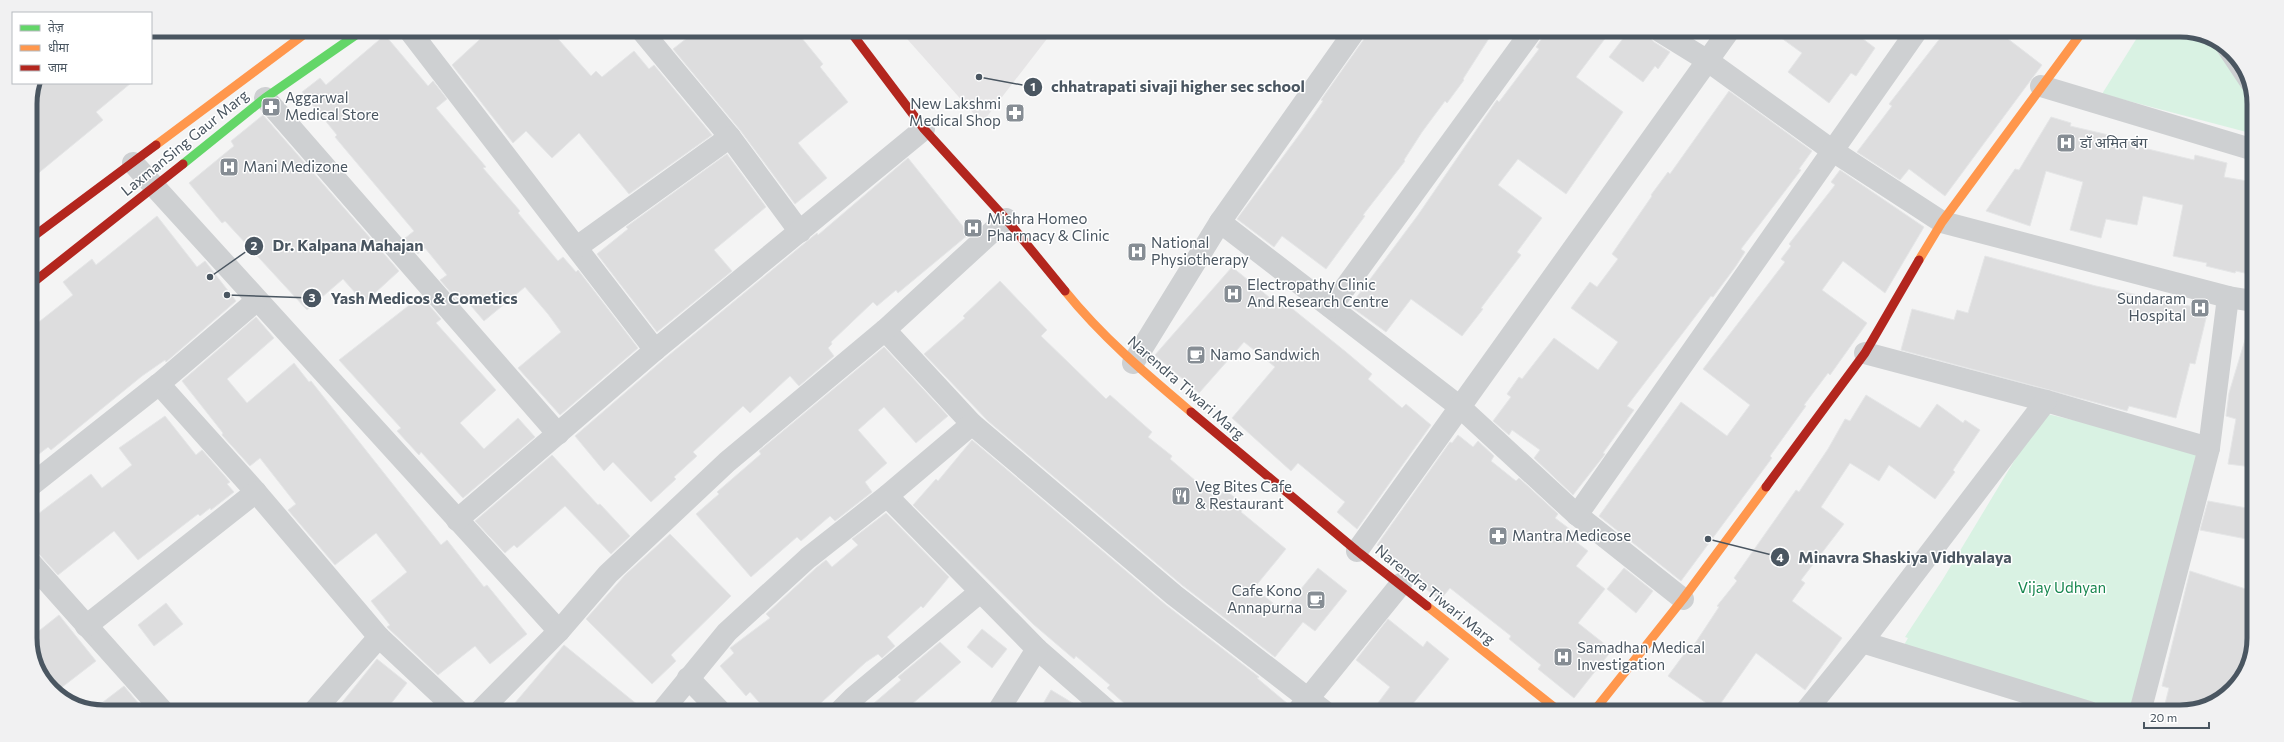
<svg xmlns="http://www.w3.org/2000/svg" width="2284" height="742" font-family="Commissioner,'Noto Sans Devanagari',sans-serif">
<style>
.education{fill:#e6e5e6}
.green{fill:#d9f2e3}
.building{fill:#ddddde;stroke:#e5e6e7}
.lines{fill:none;stroke-linecap:round;stroke-linejoin:round}
.lane{stroke:#ced0d2;stroke-width:11}
.street{stroke:#ced0d2;stroke-width:22}
.fast{stroke:#63d668;stroke-width:9}
.slow{stroke:#ff974d;stroke-width:9}
.jam{stroke:#b3261e;stroke-width:9}
.labels{text-anchor:middle;stroke-width:3;stroke-linejoin:round;paint-order:stroke}
.poi-label{font-size:15px;fill:#4a5661;stroke:#fff;text-anchor:start}
.street-label{font-size:15px;fill:#4a5661;stroke:#fff}
.park-label{font-size:15px;fill:#17864f;stroke:#fff}
.rim{fill:none;stroke:#4a5661;stroke-width:5}
.leader{fill:none;stroke:#4a5661;stroke-width:1.5}
.callout-dot{fill:#4a5661;stroke:#fff;stroke-width:1.5}
.mark-label{font-size:12px;text-anchor:middle;font-weight:bold;fill:#fff}
.callout-label{font-size:16px;text-anchor:middle;font-weight:bold;fill:#4a5661;stroke:#fff;stroke-width:3;stroke-linejoin:round;paint-order:stroke}
</style>
<rect width="100%" height="100%" fill="#f4f4f4"/>
<polygon class="education" points="900,31 1053,31 982,123"/>
<g class="green">
<polygon points="2140,33 2200,33 2239,59 2254,99 2254,134 2102,94"/>
<polygon points="2043,413 2209,452 2140,712 2090,712 1900,652 1908,638 1905,637 1943,579"/>
</g>
<g class="building">
<polygon points="490,30 551,31 591,76 596,71 602,77 634,51 649,69 654,65 712,135 629,194 579,133 552,158 526,131 513,143 452,65"/>
<polygon points="696,31 796,31 823,64 820,67 848,102 798,143 827,178 795,204 740,130 673,49"/>
<polygon points="1369,32 1493,32 1463,79 1464,80 1447,103 1445,101 1422,132 1404,160 1405,161 1363,215 1365,216 1326,269 1282,236 1274,247 1237,219 1302,131 1323,101 1321,100"/>
<polygon points="1546,32 1610,32 1576,77 1623,112 1566,194 1518,159 1498,185 1542,218 1517,252 1521,255 1481,308 1483,309 1462,336 1411,299 1386,332 1350,306 1418,215 1497,100 1499,102 1539,49 1536,47"/>
<polygon points="1628,32 1646,32 1654,42 1670,52 1658,69 1655,66 1643,82 1609,57"/>
<polygon points="1773,32 1854,32 1875,48 1856,76 1851,73 1829,103 1788,72 1802,53"/>
<polygon points="1945,32 1999,32 2042,65 1945,196 1909,169 1900,180 1857,152 1892,106 1889,104"/>
<polygon points="385,35 428,86 433,81 447,99 436,108 486,167 483,168 520,211 518,213 558,261 563,257 576,272 578,270 638,348 560,415 518,368 561,332 548,314 525,287 484,321 466,300 461,304 440,280 447,275 425,248 418,254 404,239 414,231 335,137 337,135 302,92 320,78 326,85"/>
<polygon points="34,83 131,83 96,112 103,120 30,180 30,104"/>
<polygon points="1729,91 1812,151 1799,169 1801,170 1741,249 1745,252 1736,266 1713,297 1711,296 1627,406 1634,410 1603,453 1605,454 1602,458 1573,495 1534,458 1540,450 1512,430 1509,435 1493,421 1511,397 1507,394 1519,377 1522,379 1554,338 1598,370 1618,342 1571,308 1590,282 1597,287 1618,259 1612,254 1652,196 1651,195 1668,172 1670,174"/>
<polygon points="263,115 399,271 364,303 343,279 307,310 225,221 222,223 189,183 234,146 231,141"/>
<polygon points="2051,117 2071,123 2070,126 2126,139 2136,143 2135,146 2194,160 2195,155 2227,163 2224,177 2253,182 2253,275 2236,271 2235,273 2206,266 2207,263 2173,256 2183,205 2143,196 2137,225 2106,219 2101,238 2070,230 2083,182 2046,171 2030,226 1986,211 2015,169 2019,170"/>
<polygon points="727,154 766,207 714,250 732,271 657,332 597,254 628,229 626,227"/>
<polygon points="908,158 969,234 898,293 896,290 877,306 873,302 831,342 832,344 828,348 834,356 799,386 790,376 750,413 743,406 693,452 697,456 674,477 676,479 651,502 613,462 604,471 575,436 663,360 817,233 818,235"/>
<polygon points="1840,170 1924,227 1885,293 1843,261 1822,290 1867,323 1830,375 1828,373 1804,405 1806,406 1770,456 1772,458 1681,581 1599,516 1681,402 1727,436 1750,405 1703,369 1785,262 1781,259 1791,246 1789,244 1835,185 1831,182"/>
<polygon points="157,216 197,267 205,261 236,301 166,362 165,360 142,376 51,450 48,447 30,461 30,329 73,295 63,282 92,259 96,265"/>
<polygon points="1985,256 2096,286 2208,310 2195,364 2190,363 2176,418 2129,406 2127,411 1901,350 1912,309 1954,320 1957,310 1968,313"/>
<polygon points="1232,267 1280,306 1284,302 1346,352 1372,374 1368,379 1402,408 1406,404 1431,425 1357,529 1337,512 1345,502 1298,463 1291,471 1232,418 1275,367 1244,342 1199,393 1155,355"/>
<polygon points="1000,281 1047,330 1041,336 1106,399 1110,395 1152,432 1148,437 1172,456 1170,459 1217,499 1225,490 1246,506 1241,512 1286,549 1254,588 1283,611 1318,568 1347,591 1315,631 1303,622 1275,657 1182,585 988,421 924,354 965,318 963,316"/>
<polygon points="421,296 441,319 436,323 496,390 460,423 484,449 518,418 535,437 463,498 421,452 419,455 397,431 401,428 339,360"/>
<polygon points="256,317 274,338 227,379 247,403 294,363 309,382 311,381 441,545 447,540 484,587 487,585 527,634 490,664 475,646 438,675 388,628 387,627 390,625 371,601 407,572 376,533 335,565 288,510 296,504 260,458 250,466 222,435 223,433 182,381"/>
<polygon points="2248,330 2253,331 2252,467 2228,464 2236,419 2226,416 2229,393"/>
<polygon points="884,347 948,416 916,443 884,407 858,430 887,463 865,482 872,492 835,521 830,516 801,541 797,537 751,577 696,514 719,494 717,492 761,454 759,451"/>
<polygon points="1866,395 1920,428 1937,404 1963,423 1965,420 1980,430 1953,470 1955,472 1935,499 1889,465 1879,481 1850,463 1821,507 1844,524 1801,580 1805,583 1792,601 1842,638 1805,690 1756,653 1716,710 1668,676 1690,646 1692,648 1719,607 1717,606 1737,581 1734,578 1796,490 1799,492 1828,449 1845,419 1850,421"/>
<polygon points="165,416 196,455 202,450 230,482 227,484 234,492 211,510 210,508 200,516 198,514 138,560 114,531 58,575 39,554 30,550 30,520 91,474 102,488 132,465 119,448"/>
<polygon points="1458,435 1473,447 1478,441 1494,456 1491,461 1516,481 1519,478 1558,514 1555,518 1579,536 1575,541 1588,551 1576,566 1605,589 1578,623 1612,650 1574,698 1538,669 1541,665 1509,639 1511,636 1450,588 1440,600 1411,577 1409,574 1411,572 1377,545 1450,442 1452,443"/>
<polygon points="972,440 1166,605 1259,677 1257,678 1288,704 1286,711 1133,711 1107,688 1110,685 1076,656 1074,659 1033,624 913,505 936,479 938,481"/>
<polygon points="552,455 598,505 600,504 630,536 611,554 565,506 517,548 514,545 505,553 475,521"/>
<polygon points="2208,501 2252,509 2252,540 2200,530"/>
<polygon points="886,513 949,577 923,608 921,606 887,637 895,646 882,658 878,654 866,662 813,710 766,710 750,692 746,696 720,666 734,653 730,648 770,618 766,614 816,568 826,560 832,567 858,545 852,539"/>
<polygon points="670,534 731,596 671,655 676,661 652,684 586,619 625,575"/>
<polygon points="1624,568 1653,591 1636,613 1607,589"/>
<polygon points="2190,571 2252,591 2251,658 2225,697 2180,712 2163,712 2169,688 2162,686"/>
<polygon points="30,581 38,590 30,596"/>
<polygon points="166,603 183,624 154,646 138,625"/>
<polygon points="59,615 96,661 57,691 45,683 30,643 30,638"/>
<polygon points="1388,619 1423,647 1427,641 1449,659 1407,711 1372,711 1390,687 1356,660"/>
<polygon points="982,629 1007,649 992,668 967,647"/>
<polygon points="940,642 961,662 905,710 866,710 901,680 898,677"/>
<polygon points="564,645 644,710 509,710"/>
<polygon points="377,659 407,683 386,710 336,710"/>
<polygon points="124,686 144,710 94,709"/>
<polygon points="1051,690 1086,711 1039,711"/>
</g>
<g class="lines">
<polyline class="lane" points="2220,46 2252,94"/>
<g class="street">
<polyline points="409,30 655,350"/>
<polyline points="642,31 730,137 800,232"/>
<polyline points="1661,32 1708,61 1833,151 1942,222 2228,297 2253,301"/>
<polyline points="2041,86 2254,150"/>
<polyline points="265,98 558,434"/>
<polyline points="133,163 559,631"/>
<polyline points="1220,222 1460,407 1577,515 1683,599"/>
<polyline points="577,247 730,137"/>
<polyline points="1331,307 1531,32"/>
<polyline points="885,330 972,424 1174,595 1324,711"/>
<polyline points="1865,353 2046,401 2209,448"/>
<polyline points="1133,363 1220,222 1354,32"/>
<polyline points="159,384 256,492 379,637 457,710"/>
<polyline points="30,486 159,384 256,301"/>
<polyline points="887,496 1037,649 1108,711"/>
<polyline points="1577,515 1916,32"/>
<polyline points="457,520 655,350 924,129"/>
<polyline points="1357,551 1728,32"/>
<polyline points="30,562 162,710"/>
<polyline points="86,626 256,492"/>
<polyline points="1862,642 2089,712"/>
<polyline points="688,678 719,710"/>
<polyline points="315,710 379,637"/>
<polyline points="481,710 559,631 608,574 727,462 885,330 1006,219"/>
<polyline points="663,710 727,632 808,558 887,496 972,424"/>
<polyline points="841,710 853,698 980,592"/>
<polyline points="998,711 1037,649"/>
<polyline points="1298,711 1401,584"/>
<polyline points="1805,712 1862,642 2046,401"/>
<polyline points="2140,712 2209,448 2228,297"/>
</g>
<polyline class="fast" points="183,164 265,98 363,30"/>
<g class="slow">
<polyline points="156,145 310,30"/>
<polyline points="1919,260 1942,222 2082,32"/>
<path d="M1065,291c37,46 81,83 126,121"/>
<polyline points="1427,606 1559,711"/>
<polyline points="1594,711 1683,599 1766,487"/>
</g>
<g class="jam">
<polyline points="850,31 924,129 1006,219 1065,291"/>
<polyline points="30,239 156,145"/>
<polyline points="30,285 183,164"/>
<polyline points="1191,412 1357,551 1427,606"/>
<polyline points="1766,487 1865,353 1919,260"/>
</g>
</g>
<defs>
<symbol id="pharmacy-square" viewBox="-11 -11 22 22"><rect x="-9" y="-9" width="18" height="18" rx="4" fill="#868d94" stroke="#fff"/><path d="M-2-6h4v4h4v4h-4v4h-4v-4h-4v-4h4Z" fill="#fff"/></symbol>
<symbol id="hospital-square" viewBox="-11 -11 22 22"><rect x="-9" y="-9" width="18" height="18" rx="4" fill="#868d94" stroke="#fff"/><path d="M-5-5h3v3.5h4V-5h3V5h-3V1.5h-4V5h-3Z" fill="#fff"/></symbol>
<symbol id="cafe-square" viewBox="-11 -11 22 22"><rect x="-9" y="-9" width="18" height="18" rx="4" fill="#868d94" stroke="#fff"/><path d="M-5.5-4.5H6V0H3Q3 3.5 0 3.5H-2.5Q-5.5 3.5-5.5 0ZM3-3.2v2h1.7v-2ZM-6 4.5H4V6H-6Z" fill="#fff"/></symbol>
<symbol id="restaurant-square" viewBox="-11 -11 22 22"><rect x="-9" y="-9" width="18" height="18" rx="4" fill="#868d94" stroke="#fff"/><path d="M-5-6h1v4h1v-4h1v4h1v-4h1v5L-1.5 .5V6h-2V.5L-5-1ZM5-6V6H3V1.5H1.5Q1.5-4 5-6Z" fill="#fff"/></symbol>
</defs>
<g fill-rule="evenodd">
<use href="#pharmacy-square" x="260" y="96" width="22" height="22"/>
<use href="#pharmacy-square" x="1004" y="102" width="22" height="22"/>
<use href="#hospital-square" x="2055" y="132" width="22" height="22"/>
<use href="#hospital-square" x="218" y="156" width="22" height="22"/>
<use href="#hospital-square" x="962" y="217" width="22" height="22"/>
<use href="#hospital-square" x="1126" y="241" width="22" height="22"/>
<use href="#hospital-square" x="1222" y="283" width="22" height="22"/>
<use href="#hospital-square" x="2189" y="297" width="22" height="22"/>
<use href="#cafe-square" x="1185" y="344" width="22" height="22"/>
<use href="#restaurant-square" x="1170" y="485" width="22" height="22"/>
<use href="#pharmacy-square" x="1487" y="525" width="22" height="22"/>
<use href="#cafe-square" x="1305" y="589" width="22" height="22"/>
<use href="#hospital-square" x="1552" y="646" width="22" height="22"/>
</g>
<g class="labels">
<g class="poi-label">
<text x="285" y="103">Aggarwal<tspan x="285" dy="17">Medical Store</tspan></text>
<text x="1001" y="109" text-anchor="end">New Lakshmi<tspan x="1001" dy="17">Medical Shop</tspan></text>
<text x="2080" y="148">डॉ अमित बंग</text>
<text x="243" y="172">Mani Medizone</text>
<text x="987" y="224">Mishra Homeo<tspan x="987" dy="17">Pharmacy &amp; Clinic</tspan></text>
<text x="1151" y="248">National<tspan x="1151" dy="17">Physiotherapy</tspan></text>
<text x="1247" y="290">Electropathy Clinic<tspan x="1247" dy="17">And Research Centre</tspan></text>
<text x="2186" y="304" text-anchor="end">Sundaram<tspan x="2186" dy="17">Hospital</tspan></text>
<text x="1210" y="360">Namo Sandwich</text>
<text x="1195" y="492">Veg Bites Cafe<tspan x="1195" dy="17">&amp; Restaurant</tspan></text>
<text x="1512" y="541">Mantra Medicose</text>
<text x="1302" y="596" text-anchor="end">Cafe Kono<tspan x="1302" dy="17">Annapurna</tspan></text>
<text x="1577" y="653">Samadhan Medical<tspan x="1577" dy="17">Investigation</tspan></text>
</g>
<g class="street-label">
<text transform="translate(185 143) rotate(-39)" y="5">LaxmanSing Gaur Marg</text>
<text transform="translate(1186 388) rotate(41)" y="5">Narendra Tiwari Marg</text>
<text transform="translate(1435 595) rotate(39)" y="5">Narendra Tiwari Marg</text>
</g>
<g class="park-label">
<text x="2062" y="593">Vijay Udhyan</text>
</g>
</g>
<path d="M0 0H2284V742H0ZM104 37H2180A67 67 0 0 1 2247 104V638A67 67 0 0 1 2180 705H104A67 67 0 0 1 37 638V104A67 67 0 0 1 104 37Z" fill="#f1f1f2" fill-rule="evenodd"/>
<path class="rim" d="M104 37H2180A67 67 0 0 1 2247 104V638A67 67 0 0 1 2180 705H104A67 67 0 0 1 37 638V104A67 67 0 0 1 104 37Z"/>
<path class="leader" d="M979 77L1033 87M210 277L254 246M227 295L312 298M1708 539L1780 557"/>
<g class="callout-dot">
<circle cx="979" cy="77" r="4"/>
<circle cx="210" cy="277" r="4"/>
<circle cx="227" cy="295" r="4"/>
<circle cx="1708" cy="539" r="4"/>
<circle cx="1033" cy="87" r="10"/>
<circle cx="254" cy="246" r="10"/>
<circle cx="312" cy="298" r="10"/>
<circle cx="1780" cy="557" r="10"/>
</g>
<g class="mark-label">
<text x="1033" y="91">1</text>
<text x="254" y="250">2</text>
<text x="312" y="302">3</text>
<text x="1780" y="562">4</text>
</g>
<g class="callout-label">
<text x="1178" y="92">chhatrapati sivaji higher sec school</text>
<text x="348" y="251">Dr. Kalpana Mahajan</text>
<text x="424" y="304">Yash Medicos &amp; Cometics</text>
<text x="1905" y="563">Minavra Shaskiya Vidhyalaya</text>
</g>
<rect x="12" y="12" width="140" height="72" fill="#ffffff" stroke="#b7bbc0"/>
<rect x="20" y="25" width="20" height="6" fill="#63d668" stroke="#b7bbc0"/>
<text x="48" y="32" font-size="12" fill="#4a5661">तेज़</text>
<rect x="20" y="45" width="20" height="6" fill="#ff974d" stroke="#b7bbc0"/>
<text x="48" y="52" font-size="12" fill="#4a5661">धीमा</text>
<rect x="20" y="65" width="20" height="6" fill="#b3261e" stroke="#b7bbc0"/>
<text x="48" y="72" font-size="12" fill="#4a5661">जाम</text>
<path d="M2144 722v6h65v-6" fill="none" stroke="#4a5661" stroke-width="2"/>
<text x="2150" y="722" font-size="12" fill="#4a5661" stroke="#ffffff" stroke-width="3" paint-order="stroke">20 m</text>
</svg>
